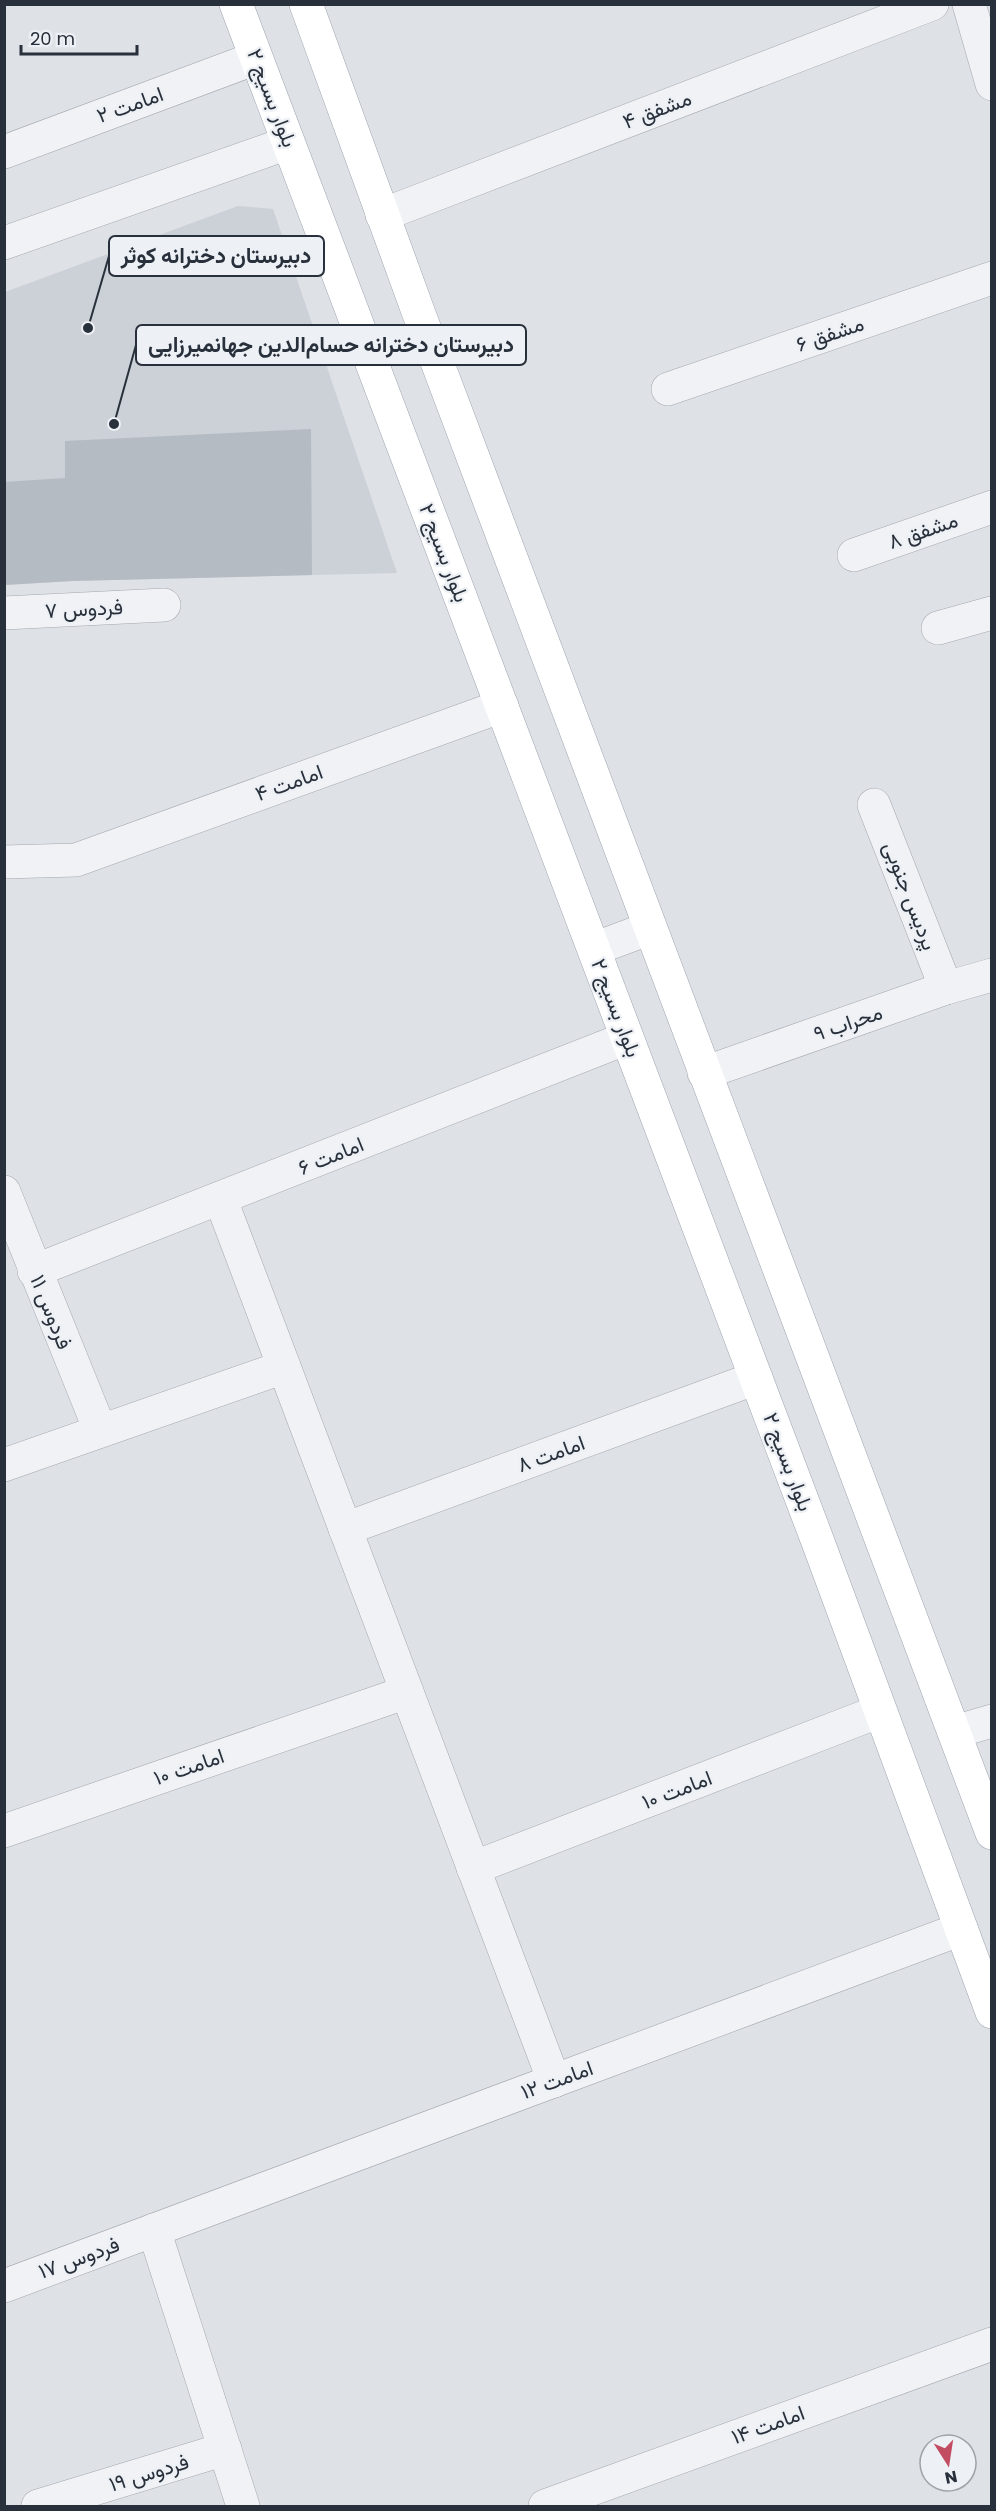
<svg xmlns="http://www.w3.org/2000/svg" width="996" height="2511" font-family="Poppins,Vazirmatn,sans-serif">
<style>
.built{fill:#ccd0d7}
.building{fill:#b5bbc2}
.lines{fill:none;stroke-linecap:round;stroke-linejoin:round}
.minor-casing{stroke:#a4a8af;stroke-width:34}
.major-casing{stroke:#9ea6b1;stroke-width:34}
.minor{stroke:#f0f2f5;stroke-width:33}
.major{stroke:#fff;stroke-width:33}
.labels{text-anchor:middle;stroke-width:4.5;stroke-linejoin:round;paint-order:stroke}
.street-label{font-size:21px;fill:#28303b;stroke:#edf0f4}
.leader{fill:none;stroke:#28303b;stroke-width:2}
.callout-dot{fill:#28303b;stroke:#edf0f4;stroke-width:2}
.callout{fill:#edf0f4;stroke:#28303b;stroke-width:2}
.callout-label{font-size:22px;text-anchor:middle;font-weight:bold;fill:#28303b}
</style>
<rect width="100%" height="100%" fill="#dee1e6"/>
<polygon class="built" points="238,206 273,209 397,573 72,581 5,585 5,292"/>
<polygon class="building" points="311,429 312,575 72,581 4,585 4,482 65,478 65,441"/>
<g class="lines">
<defs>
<g id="minor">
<polyline points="969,4 992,84"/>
<polyline points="4,152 256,58"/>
<polyline points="382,215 932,4"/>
<polyline points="4,243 288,143"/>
<polyline points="668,389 992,278"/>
<polyline points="854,555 992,507"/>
<polyline points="4,613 164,605"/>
<polyline points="938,628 992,613"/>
<polyline points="874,805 946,988"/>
<polyline points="4,862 76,860 502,706"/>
<polyline points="594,949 650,928"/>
<polyline points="704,1073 946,988 992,975"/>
<polyline points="4,1192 100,1430"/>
<polyline points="221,1200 554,2081"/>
<polyline points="34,1271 627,1038"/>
<polyline points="4,1465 284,1367"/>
<polyline points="345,1529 756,1378"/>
<polyline points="954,1732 992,1721"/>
<polyline points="4,1831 407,1692"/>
<polyline points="473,1868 880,1711"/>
<polyline points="154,2230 243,2506"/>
<polyline points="4,2286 961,1929"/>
<polyline points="38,2506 225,2449"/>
<polyline points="545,2506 992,2344"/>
</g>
<g id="major">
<polyline points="236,4 818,1542 992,2012"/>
<polyline points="306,4 419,314 992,1833"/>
</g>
</defs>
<use href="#minor" class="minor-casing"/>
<use href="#major" class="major-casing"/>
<use href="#minor" class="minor"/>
<use href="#major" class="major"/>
</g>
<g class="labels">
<g class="street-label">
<text transform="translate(272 98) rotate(69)" y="7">بلوار بسیج ۲</text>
<text transform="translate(130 105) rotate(-20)" y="7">امامت ۲</text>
<text transform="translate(657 110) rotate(-21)" y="7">مشفق ۴</text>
<text transform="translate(830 334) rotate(-19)" y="7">مشفق ۶</text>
<text transform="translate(923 531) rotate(-19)" y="7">مشفق ۸</text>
<text transform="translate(444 553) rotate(69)" y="7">بلوار بسیج ۲</text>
<text transform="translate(84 609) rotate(-3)" y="7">فردوس ۷</text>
<text transform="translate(289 783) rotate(-20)" y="7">امامت ۴</text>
<text transform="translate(910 896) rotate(69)" y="7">پردیس جنوبی</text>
<text transform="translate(616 1008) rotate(69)" y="7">بلوار بسیج ۲</text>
<text transform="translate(848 1023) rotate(-19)" y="7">محراب ۹</text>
<text transform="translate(331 1156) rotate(-22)" y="7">امامت ۶</text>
<text transform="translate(51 1312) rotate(68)" y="7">فردوس ۱۱</text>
<text transform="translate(551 1454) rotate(-20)" y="7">امامت ۸</text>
<text transform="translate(788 1462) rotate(69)" y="7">بلوار بسیج ۲</text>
<text transform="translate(189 1767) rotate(-19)" y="7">امامت ۱۰</text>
<text transform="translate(677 1790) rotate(-21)" y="7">امامت ۱۰</text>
<text transform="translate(557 2080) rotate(-20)" y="7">امامت ۱۲</text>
<text transform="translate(79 2258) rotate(-20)" y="7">فردوس ۱۷</text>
<text transform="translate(768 2425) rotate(-20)" y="7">امامت ۱۴</text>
<text transform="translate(149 2473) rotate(-17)" y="7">فردوس ۱۹</text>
</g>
</g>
<path class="leader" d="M88 328L109 256M114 424L136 345"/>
<g class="callout-dot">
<circle cx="88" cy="328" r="6"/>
<circle cx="114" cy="424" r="6"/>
</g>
<g class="callout">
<rect x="109" y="236" width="215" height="40" rx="6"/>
<rect x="136" y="325" width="390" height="40" rx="6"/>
</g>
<g class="callout-label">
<text x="216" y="263">دبیرستان دخترانه کوثر</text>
<text x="331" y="352">دبیرستان دخترانه حسام‌الدین جهانمیرزایی</text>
</g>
<rect width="996" height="2511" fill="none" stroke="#28303b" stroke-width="12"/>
<g transform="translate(948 2463) rotate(168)"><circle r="28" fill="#edf0f4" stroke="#9ea3aa" stroke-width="1.5"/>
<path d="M0-4.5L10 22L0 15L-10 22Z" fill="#c24c62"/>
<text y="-9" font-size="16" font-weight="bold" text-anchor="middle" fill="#28303b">N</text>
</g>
<path d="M21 45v9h116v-9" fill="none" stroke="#28303b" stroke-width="3"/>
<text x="30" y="45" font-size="18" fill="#28303b" stroke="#edf0f4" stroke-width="4.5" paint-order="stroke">20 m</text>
</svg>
